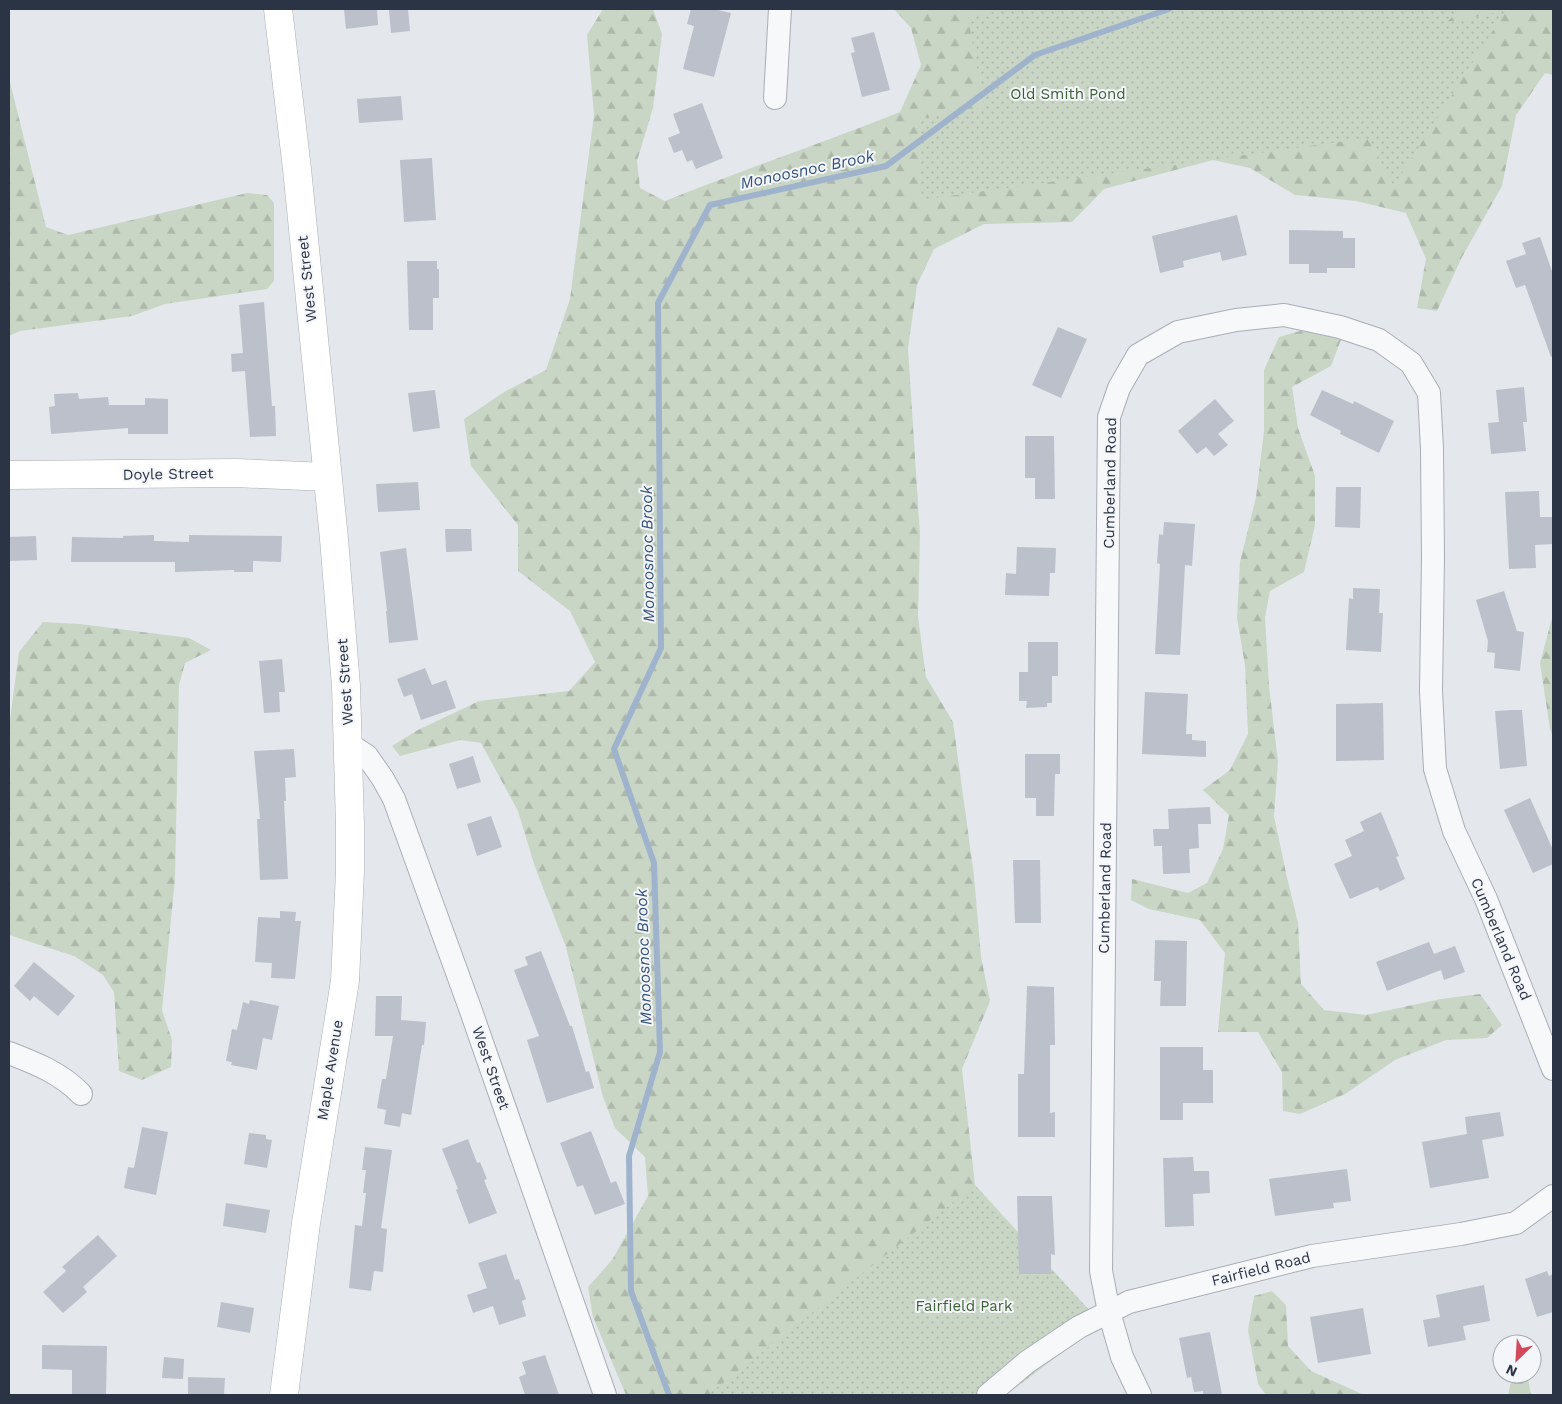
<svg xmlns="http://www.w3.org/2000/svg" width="1562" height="1404" font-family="'Work Sans',sans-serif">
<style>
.forest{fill:url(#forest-firs)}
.park{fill:url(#park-dots)}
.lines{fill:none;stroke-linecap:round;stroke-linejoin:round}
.stream{stroke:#9fb4cc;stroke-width:6}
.building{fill:#bbc0ca}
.street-casing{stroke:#a9aeb7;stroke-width:24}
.secondary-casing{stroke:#a9aeb7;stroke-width:29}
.street{stroke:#f7f8fa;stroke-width:22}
.secondary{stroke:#fff;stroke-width:28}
.labels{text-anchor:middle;stroke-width:4;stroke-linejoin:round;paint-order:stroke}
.park-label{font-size:15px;fill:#3f6138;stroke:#f4f6f9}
.street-label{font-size:15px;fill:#2b3445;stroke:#f4f6f9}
.water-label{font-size:16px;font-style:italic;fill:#34527a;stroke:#f4f6f9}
</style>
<defs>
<pattern id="forest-firs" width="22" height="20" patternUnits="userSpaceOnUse" patternTransform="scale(1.25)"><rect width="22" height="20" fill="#c9d6c5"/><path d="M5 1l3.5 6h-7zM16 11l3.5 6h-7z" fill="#adb8ab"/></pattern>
<pattern id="park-dots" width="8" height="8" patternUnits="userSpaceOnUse" patternTransform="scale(1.25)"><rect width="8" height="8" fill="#c9d6c5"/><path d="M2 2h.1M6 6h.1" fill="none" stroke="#adb8ab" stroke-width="1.8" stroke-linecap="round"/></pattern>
</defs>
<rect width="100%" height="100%" fill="#e4e7ec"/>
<g class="forest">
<path d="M603,9h50l9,25 -9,74 -16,53 3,27 25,13c78,-31 157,-58 235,-89l21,-47 -10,-37 -17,-19h659v66l-8,-2 -29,42 -14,71 -40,71 -25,54 -20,-3 9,-49 -20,-46 -50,-12 -61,-6 -45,-27 -37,-8 -109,29 -32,33 -88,2 -50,25 -17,36 -9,63 12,187 -2,82 8,60 27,45 21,154 7,81 9,44 -28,68 13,116 14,96 -24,114h-339l-33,-78 -5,-30 24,-27 36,-64 -3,-39 -30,-29 -12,-31 -37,-150 -31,-80 -17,-56 -37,-68 -21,-3 -60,16 -8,-10 26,-16 61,-29 90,-10 26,-29 -25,-51 -52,-40v-46l-47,-59 -7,-47 40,-27 42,-22 24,-71 24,-184 -7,-80z"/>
<polygon points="9,78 46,227 68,235 247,193 267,195 274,203 274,281 267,289 165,304 132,316 20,331 9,336"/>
<polygon points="1307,329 1342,337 1331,366 1292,387 1298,428 1315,476 1315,525 1304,572 1270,591 1265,617 1269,686 1278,762 1274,816 1286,873 1298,923 1301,984 1324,1010 1366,1015 1441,999 1480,994 1502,1025 1487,1038 1446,1040 1395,1060 1345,1094 1300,1114 1283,1111 1282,1072 1258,1032 1218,1032 1225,953 1200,920 1149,909 1131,900 1132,879 1188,893 1207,883 1223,849 1229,815 1203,790 1230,770 1248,734 1245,665 1237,618 1240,562 1256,497 1264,431 1264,370 1279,337"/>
<polygon points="1553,614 1553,737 1550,729 1540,663"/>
<polygon points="43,622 80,624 189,638 211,650 185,663 179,685 175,879 162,1010 172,1040 171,1067 142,1080 119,1071 114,992 103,975 74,956 9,935 9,727 19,652"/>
<polygon points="1272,1291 1286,1305 1288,1346 1311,1371 1364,1395 1266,1395 1258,1384 1248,1330 1254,1296"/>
<polygon points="1528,1378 1531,1395 1508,1395 1511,1382"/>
</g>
<g class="park">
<polygon points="1009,9 1460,9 1445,24 1506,10 1394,186 1367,138 920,200 919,119 984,107 968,17"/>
<polygon points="975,1185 1101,1323 1006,1395 713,1395 711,1392"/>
</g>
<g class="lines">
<polyline class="stream" points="669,1395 631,1291 629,1156 660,1052 654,863 614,749 661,648 658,303 710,205 886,166 1035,55 1169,9"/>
</g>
<g class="building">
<polygon points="344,9 377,9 378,25 346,29"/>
<polygon points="408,9 410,31 391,33 389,10"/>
<polygon points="691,9 714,9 731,13 714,77 683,69 694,26 687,24"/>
<polygon points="874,32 890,90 862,97 851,53 855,52 851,38"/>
<polygon points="401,96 403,120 359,123 357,99"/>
<polygon points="702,103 723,158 696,169 692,160 687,162 682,150 674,153 668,138 680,133 673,114"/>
<polygon points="432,158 436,220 404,222 400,160"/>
<polygon points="1237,215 1247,255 1222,261 1220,252 1183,261 1184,267 1160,273 1152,236"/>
<polygon points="1289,230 1343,231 1343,238 1355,238 1355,268 1327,268 1327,273 1309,273 1309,264 1289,264"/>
<polygon points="1540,237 1553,274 1553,356 1551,357 1525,285 1516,288 1506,261 1526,254 1522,243"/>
<polygon points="407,261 437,261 437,269 439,269 439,298 433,298 433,330 409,330"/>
<polygon points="264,302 272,406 275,406 276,436 250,437 245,371 232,372 231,354 243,353 239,305"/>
<polygon points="1058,327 1087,339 1061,398 1032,385"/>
<polygon points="1524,387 1527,422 1523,422 1526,451 1491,454 1488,423 1499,422 1496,390"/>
<polygon points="435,390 440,428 413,432 408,393"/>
<polygon points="1322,390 1353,404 1354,401 1394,421 1379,453 1340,434 1341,431 1310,415"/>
<polygon points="78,393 79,399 108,397 109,405 145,405 145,398 168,399 168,434 128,434 128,428 51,434 49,407 55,406 54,394"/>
<polygon points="1215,399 1234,421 1218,434 1228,445 1214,456 1206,447 1197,454 1178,431"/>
<polygon points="1025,436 1054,436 1055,499 1035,499 1035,478 1025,478"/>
<polygon points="418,482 420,510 378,512 376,484"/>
<polygon points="1336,487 1361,487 1360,528 1335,527"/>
<polygon points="1539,491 1540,517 1553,517 1553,544 1535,545 1536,568 1509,569 1505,492"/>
<polygon points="1164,522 1195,524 1192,566 1185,565 1180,655 1155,654 1160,564 1157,563 1159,534 1163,535"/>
<polygon points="445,529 471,529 472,551 446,552"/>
<polygon points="154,535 154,541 189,542 189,535 282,536 281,562 253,561 253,572 234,572 234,570 175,572 175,562 71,562 72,537 123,538 123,536"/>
<polygon points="36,536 37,560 9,561 9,537"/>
<polygon points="1017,547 1056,548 1055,573 1050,573 1049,596 1005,595 1006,573 1016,574"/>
<polygon points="406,548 418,640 389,643 386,611 387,611 380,552"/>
<polygon points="1353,588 1380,589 1379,613 1383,613 1381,652 1346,650 1349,598 1353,599"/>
<polygon points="1504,591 1517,631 1524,632 1520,671 1494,668 1495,653 1487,652 1488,641 1476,600"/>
<polygon points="1028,642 1058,642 1058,676 1052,676 1052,703 1047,703 1047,707 1026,708 1027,701 1019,701 1019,672 1028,672"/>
<polygon points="282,659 285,692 279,692 280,712 264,713 259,661"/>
<polygon points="425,668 432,685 446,680 456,708 421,720 412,694 404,697 397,679"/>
<polygon points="1145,692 1188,694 1186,734 1192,734 1192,740 1206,741 1206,757 1142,754"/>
<polygon points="1383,703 1384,760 1336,761 1336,704"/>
<polygon points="1513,710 1522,710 1527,766 1500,769 1495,711"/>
<polygon points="294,749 296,777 285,778 286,801 284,801 288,879 260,880 257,819 260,819 254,751"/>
<polygon points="1025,754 1060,754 1060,774 1055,774 1054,816 1036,816 1036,798 1025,798"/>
<polygon points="473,756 481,782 457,789 449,764"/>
<polygon points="1530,798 1553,850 1553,864 1533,873 1504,810"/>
<polygon points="1210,807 1211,824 1198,824 1199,848 1189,849 1190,873 1163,874 1162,846 1154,846 1153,829 1169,829 1168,809"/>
<polygon points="1381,812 1399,856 1396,857 1405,879 1380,891 1378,887 1350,899 1334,864 1352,856 1345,840 1364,831 1360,822"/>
<polygon points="491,816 502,847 477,856 467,824"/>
<polygon points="1013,860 1040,860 1041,923 1015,923"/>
<polygon points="280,911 296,912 295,921 301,921 295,979 271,978 272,963 255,962 258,917 280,918"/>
<polygon points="1155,940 1187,941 1186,1006 1160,1006 1161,981 1154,981"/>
<polygon points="1429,942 1434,954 1455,946 1465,972 1444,980 1441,970 1387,991 1376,962"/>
<polygon points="541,951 570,1026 572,1026 586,1072 589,1071 594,1088 547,1103 527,1040 539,1036 514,970 528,965 525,957"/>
<polygon points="34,962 75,996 58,1016 34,996 30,1001 14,986"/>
<polygon points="1027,986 1054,987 1055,1045 1050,1045 1050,1113 1055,1112 1055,1137 1018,1137 1018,1074 1024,1074"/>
<polygon points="376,996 402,996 401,1020 426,1022 424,1045 422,1045 411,1115 402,1113 400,1127 384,1124 386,1110 377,1108 382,1079 386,1079 393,1036 375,1036"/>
<polygon points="250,1000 279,1006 272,1040 263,1038 257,1070 231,1065 232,1062 226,1061 232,1029 237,1030 243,1002 249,1004"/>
<polygon points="1160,1047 1203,1047 1203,1070 1213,1070 1213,1103 1183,1103 1183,1120 1160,1120"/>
<polygon points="1500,1112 1504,1136 1482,1140 1489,1178 1430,1188 1422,1142 1467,1134 1465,1117"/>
<polygon points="142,1127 168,1132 156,1195 124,1188 128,1167 134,1168"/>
<polygon points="591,1131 611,1183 616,1181 625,1204 595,1215 583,1185 577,1187 560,1143"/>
<polygon points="249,1133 266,1135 266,1139 272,1140 267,1168 244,1164"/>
<polygon points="468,1139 477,1163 480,1162 487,1179 484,1180 497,1213 469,1224 456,1190 458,1189 442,1149"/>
<polygon points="365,1147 392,1150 381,1228 387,1229 383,1272 374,1271 371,1291 349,1288 355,1225 362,1226 366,1193 363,1193 366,1170 362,1170"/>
<polygon points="1193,1157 1194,1171 1209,1171 1210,1193 1193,1194 1194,1226 1165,1227 1163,1158"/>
<polygon points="1347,1169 1351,1201 1333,1203 1334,1208 1275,1216 1269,1179"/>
<polygon points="1017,1196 1052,1196 1055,1255 1051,1254 1051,1274 1019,1274"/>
<polygon points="226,1203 270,1210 266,1233 223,1226"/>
<polygon points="98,1235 117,1256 83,1287 87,1292 63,1313 43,1292 66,1271 62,1267"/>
<polygon points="506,1254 515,1280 519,1279 526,1299 522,1301 526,1316 499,1325 493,1306 473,1313 467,1295 487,1288 478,1263"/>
<polygon points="1547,1271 1549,1276 1553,1274 1553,1312 1537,1317 1525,1279"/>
<polygon points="1484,1285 1490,1321 1463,1326 1466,1340 1428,1347 1423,1320 1440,1317 1436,1295"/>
<polygon points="221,1302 254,1308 250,1333 217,1327"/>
<polygon points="1363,1308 1371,1354 1318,1363 1310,1317"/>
<polygon points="1210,1332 1222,1395 1203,1395 1203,1391 1194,1392 1191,1377 1187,1378 1179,1338"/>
<polygon points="42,1345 107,1346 106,1395 72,1395 72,1370 42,1369"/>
<polygon points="545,1355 559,1395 525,1395 519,1377 526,1374 522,1362"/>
<polygon points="164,1357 184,1359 183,1379 162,1378"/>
<polygon points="188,1377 225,1378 224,1395 188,1395"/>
</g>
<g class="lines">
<defs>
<g id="street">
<polyline points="775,98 780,9"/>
<polyline points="349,744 367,756 383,779 394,799 471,1011 605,1395"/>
<path d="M9,1053c26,10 52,20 72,41"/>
<polyline points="988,1395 1027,1362 1079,1327 1129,1302 1312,1256 1461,1234 1516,1223 1553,1196"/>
<polyline points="1140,1395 1122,1357 1109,1312 1101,1271 1109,417 1119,388 1138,355 1178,332 1236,320 1284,315 1340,327 1379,340 1411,363 1429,393 1432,449 1433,557 1431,691 1435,769 1454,831 1486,899 1553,1069"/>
</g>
<g id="secondary">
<polyline points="278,9 297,169 334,539 346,686 350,825 350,871 345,981 306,1223 284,1395"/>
<polyline points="9,475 236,473 327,477"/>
</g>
</defs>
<use href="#street" class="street-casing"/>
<use href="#secondary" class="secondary-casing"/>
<use href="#street" class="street"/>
<use href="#secondary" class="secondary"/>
</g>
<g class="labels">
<g class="park-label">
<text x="1068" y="99">Old Smith Pond</text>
<text x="964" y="1311">Fairfield Park</text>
</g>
<g class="street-label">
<text transform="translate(307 279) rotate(-96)" y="5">West Street</text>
<text transform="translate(168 474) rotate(-1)" y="5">Doyle Street</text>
<text transform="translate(1110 483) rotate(-89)" y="5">Cumberland Road</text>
<text transform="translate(345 682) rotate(-94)" y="5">West Street</text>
<text transform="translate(1105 888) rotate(-89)" y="5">Cumberland Road</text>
<text transform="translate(1501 939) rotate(67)" y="5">Cumberland Road</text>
<text transform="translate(491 1068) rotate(71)" y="5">West Street</text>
<text transform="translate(330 1070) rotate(-81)" y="5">Maple Avenue</text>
<text transform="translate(1261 1269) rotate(-14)" y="5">Fairfield Road</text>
</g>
<g class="water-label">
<text transform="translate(807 169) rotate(-12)" y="6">Monoosnoc Brook</text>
<text transform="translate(647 554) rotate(-91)" y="6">Monoosnoc Brook</text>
<text transform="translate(643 957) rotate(-92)" y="6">Monoosnoc Brook</text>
</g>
</g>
<rect width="1562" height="1404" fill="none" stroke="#2b3445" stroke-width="20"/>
<g transform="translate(1517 1359) rotate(205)"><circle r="24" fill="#f4f6f9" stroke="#a4a8b1"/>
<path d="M0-4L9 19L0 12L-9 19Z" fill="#d1495b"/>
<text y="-8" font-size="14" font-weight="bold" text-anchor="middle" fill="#2b3445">N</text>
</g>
</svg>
